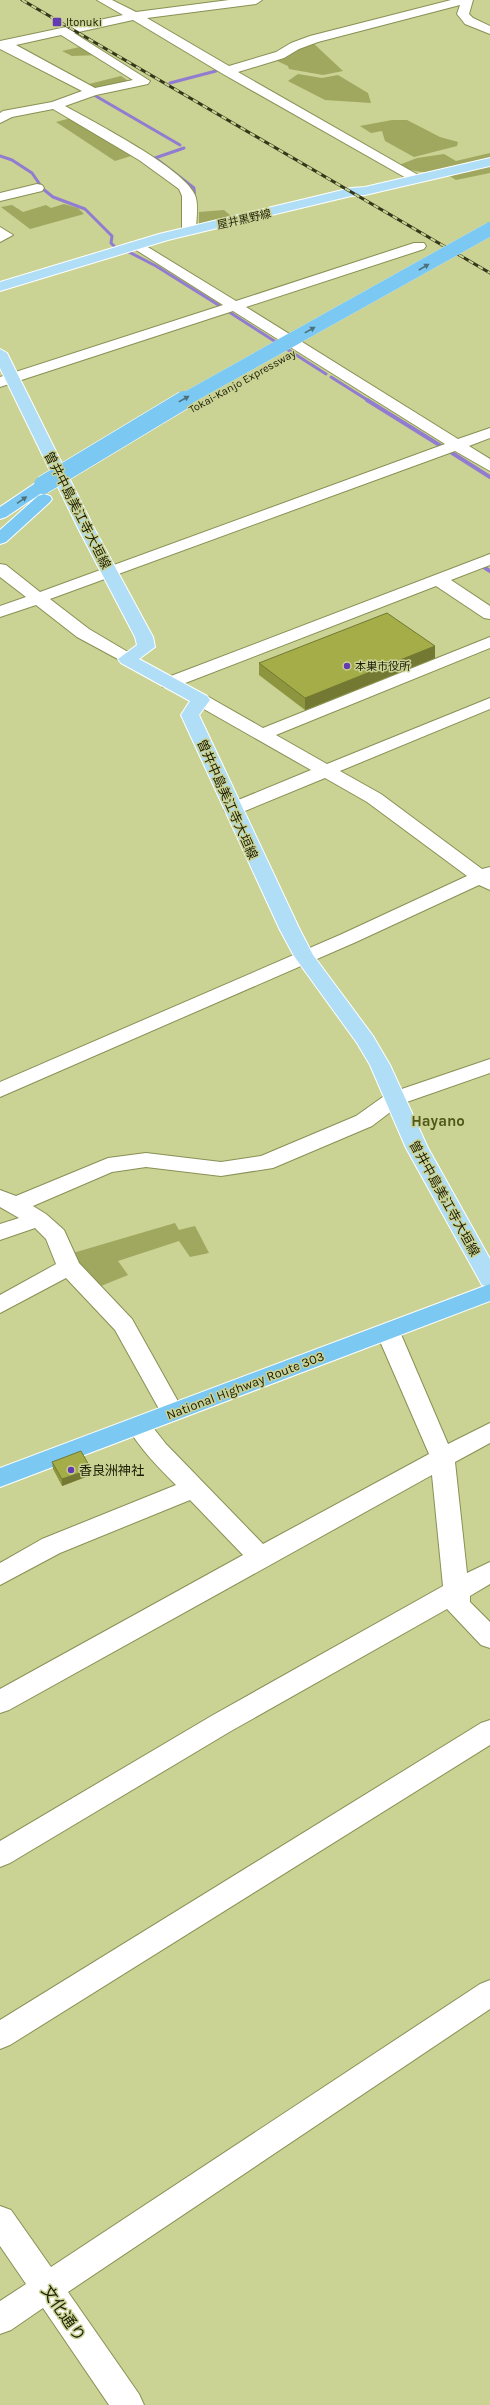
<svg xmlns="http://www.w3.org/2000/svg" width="490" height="2405" font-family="Karla,'Noto Sans JP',sans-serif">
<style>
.green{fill:#a0a75e}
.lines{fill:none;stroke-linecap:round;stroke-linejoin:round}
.stream-far1{stroke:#917cd1;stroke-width:3}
.stream{stroke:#917cd1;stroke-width:4}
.minor-casing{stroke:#899054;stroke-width:2}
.major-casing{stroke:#fff;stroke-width:2}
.highway-casing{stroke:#fff;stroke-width:2}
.minor{fill:#fff;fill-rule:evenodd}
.major{fill:#b0def7;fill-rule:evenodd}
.highway{fill:#7bc8f2;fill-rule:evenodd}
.rail-casing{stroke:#343719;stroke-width:3}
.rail{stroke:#cad294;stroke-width:2;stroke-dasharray:5.5;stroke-linecap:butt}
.highway-bridge-far1-casing{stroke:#fff;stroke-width:14;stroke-linecap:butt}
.highway-bridge-casing{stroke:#fff;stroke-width:19;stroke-linecap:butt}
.highway-bridge-far1{stroke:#7bc8f2;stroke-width:14}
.highway-bridge{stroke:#7bc8f2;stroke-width:18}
.wall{fill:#8d953e}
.shaded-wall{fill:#737932}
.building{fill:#a4ad48;stroke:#737932}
.oneway{fill:#4c737c}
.poi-dot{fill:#633ab2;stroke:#cad294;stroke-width:1.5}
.labels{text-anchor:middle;stroke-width:3;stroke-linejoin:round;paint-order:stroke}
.far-poi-label{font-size:11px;fill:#1c1e05;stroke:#cad294;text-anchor:start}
.far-street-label{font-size:11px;fill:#1c1e05;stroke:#cad294}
.street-label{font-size:13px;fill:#1c1e05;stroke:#cad294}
.poi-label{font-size:13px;fill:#1c1e05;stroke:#cad294;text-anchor:start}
.quarter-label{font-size:15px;font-weight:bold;fill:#505518;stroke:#cad294}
.near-street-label{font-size:16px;fill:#1c1e05;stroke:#cad294}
</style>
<rect width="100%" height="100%" fill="#cad294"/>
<g class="green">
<polygon points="312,42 343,71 323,75 289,69 288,66 275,60"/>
<polygon points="84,46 99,55 72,56 62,51"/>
<polygon points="298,74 322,78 338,75 368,93 371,103 325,100 288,81"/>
<polygon points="121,76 131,83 98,90 85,85"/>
<polygon points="71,118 134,155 115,161 56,122"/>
<polygon points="392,120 407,120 440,137 458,142 457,146 414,157 385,141 382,131 371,133 360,126"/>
<path d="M490,153v7c-30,6 -63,21 -91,5l18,-7 27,-4 12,7z"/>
<polygon points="490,166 490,173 456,180 448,175"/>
<polygon points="64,204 78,208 84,214 30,229 1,207 12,205 23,212 46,205 51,208"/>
<polygon points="224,210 231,216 199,224 199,212"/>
<polygon points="175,1223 179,1230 195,1226 209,1253 190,1257 179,1241 118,1261 128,1275 96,1288 80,1268 73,1253"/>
</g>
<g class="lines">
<g class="stream-far1">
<polyline points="170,83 216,71"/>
<polyline points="94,95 180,145"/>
<polyline points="184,148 155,158 194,188 195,203"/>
<polyline points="0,156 12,160 32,173 43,189 53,197 85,209 112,236 111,243 116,248 122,246"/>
<polyline points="127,251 156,266 220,306"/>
<polyline points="226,310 326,374"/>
<polyline points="331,377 369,401"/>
</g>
<g class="stream">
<polyline points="367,400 441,446"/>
<polyline points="449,451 490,477"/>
<polyline points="479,564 490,571"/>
</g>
<defs>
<g id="minor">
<path d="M97,0h15l24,12 93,-12h33l-6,4 -109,14 82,48 47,-14 15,-9 19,-7 141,-36h22l-4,14 4,4 17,8v8l-25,-10 -8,-10 3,-9 -142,37 -19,7 -15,9 -46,14 182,104 2,3 -7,4 -192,-109 -90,-54 -59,13 76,48 -2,3 -52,11 -31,11c27,15 120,63 130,89 4,9 1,26 1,36l-7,4 -7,-4v-35l-3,-7 -40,-29 -86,-51 -41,8 -12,6v-10l3,-2 49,-9 30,-11 -82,-42v-8l123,-26zM61,35l72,45 -38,8 -79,-43z"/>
<polygon points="37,184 42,185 44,188 42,191 0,201 0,193"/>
<polygon points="0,227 13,235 0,242"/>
<polygon points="138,241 236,301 414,243 424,243 426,246 424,249 246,307 458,439 490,428 490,438 469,446 490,459 490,471 455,451 50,599 89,629 133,655 136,659 133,663 127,664 77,637 36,605 0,617 0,606 26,597 0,577 0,564 6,565 40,592 445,444 233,311 0,387 0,377 223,305 133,248 131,245 133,242"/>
<polygon points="490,554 490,565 451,580 490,606 490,619 484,618 436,586 175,687 163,687 160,683 163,679"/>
<polygon points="490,637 490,648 276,735 327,764 490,698 490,709 340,771 381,794 482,869 490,867 490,890 479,885 356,942 0,1097 0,1082 342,934 467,876 367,802 325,778 240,813 226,813 224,809 226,805 311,770 195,704 192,700 195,696 207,696 263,728"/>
<polygon points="490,1059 490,1073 401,1104 372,1126 273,1168 221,1176 146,1167 112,1172 33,1206 46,1214 64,1230 79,1263 132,1319 184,1412 180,1418 172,1421 164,1418 115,1330 66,1278 0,1313 0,1295 56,1264 46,1239 35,1228 0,1240 0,1224 19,1218 0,1207 0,1190 16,1196 108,1158 146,1153 221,1162 261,1156 356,1116 387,1094"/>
<path d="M388,1324l8,2 4,6 48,112 42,-21v20l-35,19 12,111 23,-11v22l-20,12v6l20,20v26l-9,-3 -34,-36 -216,122 -221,132 -10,4v-26l213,-126 230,-129 -11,-111 -423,235 -9,3v-24l243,-134 -53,-55 -130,53 -60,32v-22l42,-24 134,-54c-18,-18 -36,-36 -49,-59l4,-6 8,-3 8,3 19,24 97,100 166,-90 -53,-122 4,-6z"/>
<polygon points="490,1720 490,1745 10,2045 0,2049 0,2020 481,1723"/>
<polygon points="490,1980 490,2009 68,2292 139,2394 144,2405 109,2405 43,2308 11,2330 0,2334 0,2301 26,2284 0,2246 0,2206 11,2210 51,2267 480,1984"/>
</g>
<g id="major">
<polygon points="490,158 490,166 365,195 351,196 168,240 0,291 0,282 159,234 351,188 365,187"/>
<polygon points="0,349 7,353 95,530 153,637 155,647 139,659 207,696 210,700 199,715 300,930 313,955 373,1036 390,1065 428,1148 490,1259 490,1287 482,1285 406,1148 370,1065 357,1043 294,956 280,930 181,715 190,701 121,663 118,659 137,645 135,637 79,530 0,368"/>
</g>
<g id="highway">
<polygon points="43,480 49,482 51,485 49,488 6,517 0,519 0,507 37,482"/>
<polygon points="44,494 50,496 52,499 50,502 6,542 0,544 0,530 38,496"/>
<polygon points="490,1284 490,1301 0,1487 0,1468"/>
</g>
</defs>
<use href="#minor" class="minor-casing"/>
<use href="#major" class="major-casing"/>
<use href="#highway" class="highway-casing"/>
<use href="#minor" class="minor"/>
<use href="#major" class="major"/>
<use href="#highway" class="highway"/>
<defs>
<polyline id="rail" points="22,0 490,273"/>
</defs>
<use href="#rail" class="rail-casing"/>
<use href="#rail" class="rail"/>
<defs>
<polyline id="highway-bridge-far1" points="182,401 490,229"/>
<polyline id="highway-bridge" points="43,485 184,400"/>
</defs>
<use href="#highway-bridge-far1" class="highway-bridge-far1-casing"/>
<use href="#highway-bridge" class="highway-bridge-casing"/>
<use href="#highway-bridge-far1" class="highway-bridge-far1"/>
<use href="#highway-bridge" class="highway-bridge"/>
</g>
<g class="wall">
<polygon points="435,646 435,658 305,710 259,675 259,663"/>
<polygon points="52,1462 91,1475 62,1486 53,1469"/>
</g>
<g class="shaded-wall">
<polygon points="435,646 435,658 305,710 305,698"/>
<polygon points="91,1469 91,1475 62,1486 62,1479"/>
</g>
<g class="building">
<polygon points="387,613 435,646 305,698 259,663"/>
<polygon points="81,1451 91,1469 62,1479 52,1462"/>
</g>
<defs><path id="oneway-solid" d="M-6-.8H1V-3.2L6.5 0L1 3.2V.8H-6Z"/></defs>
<g class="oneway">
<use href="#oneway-solid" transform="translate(424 267) rotate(-30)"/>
<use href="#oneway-solid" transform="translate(310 330) rotate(-29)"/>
<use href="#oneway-solid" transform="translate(184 399) rotate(-29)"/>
<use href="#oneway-solid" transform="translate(22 500) rotate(-34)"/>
</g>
<g class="poi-dot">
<rect x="52" y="17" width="10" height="10" rx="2"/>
<circle cx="347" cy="666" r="4"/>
<circle cx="71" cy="1470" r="4"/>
</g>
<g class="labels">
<g class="far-poi-label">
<text x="66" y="26">Itonuki</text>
<text x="355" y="670">本巣市役所</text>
</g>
<g class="far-street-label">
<text transform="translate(244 219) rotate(-13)" y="4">屋井黒野線</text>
<text transform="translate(242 381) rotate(-29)" y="4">Tokai-Kanjo Expressway</text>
</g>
<g class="street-label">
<text transform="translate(78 510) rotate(63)" y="5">曽井中島美江寺大垣線</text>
<text transform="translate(228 799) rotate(66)" y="5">曽井中島美江寺大垣線</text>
<text transform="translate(445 1198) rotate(61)" y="5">曽井中島美江寺大垣線</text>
<text transform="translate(245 1385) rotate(-21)" y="5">National Highway Route 303</text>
</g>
<g class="poi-label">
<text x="79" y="1475">香良洲神社</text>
</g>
<g class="quarter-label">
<text x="438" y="1126">Hayano</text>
</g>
<g class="near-street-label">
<text transform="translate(64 2313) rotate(55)" y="6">文化通り</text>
</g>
</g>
</svg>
